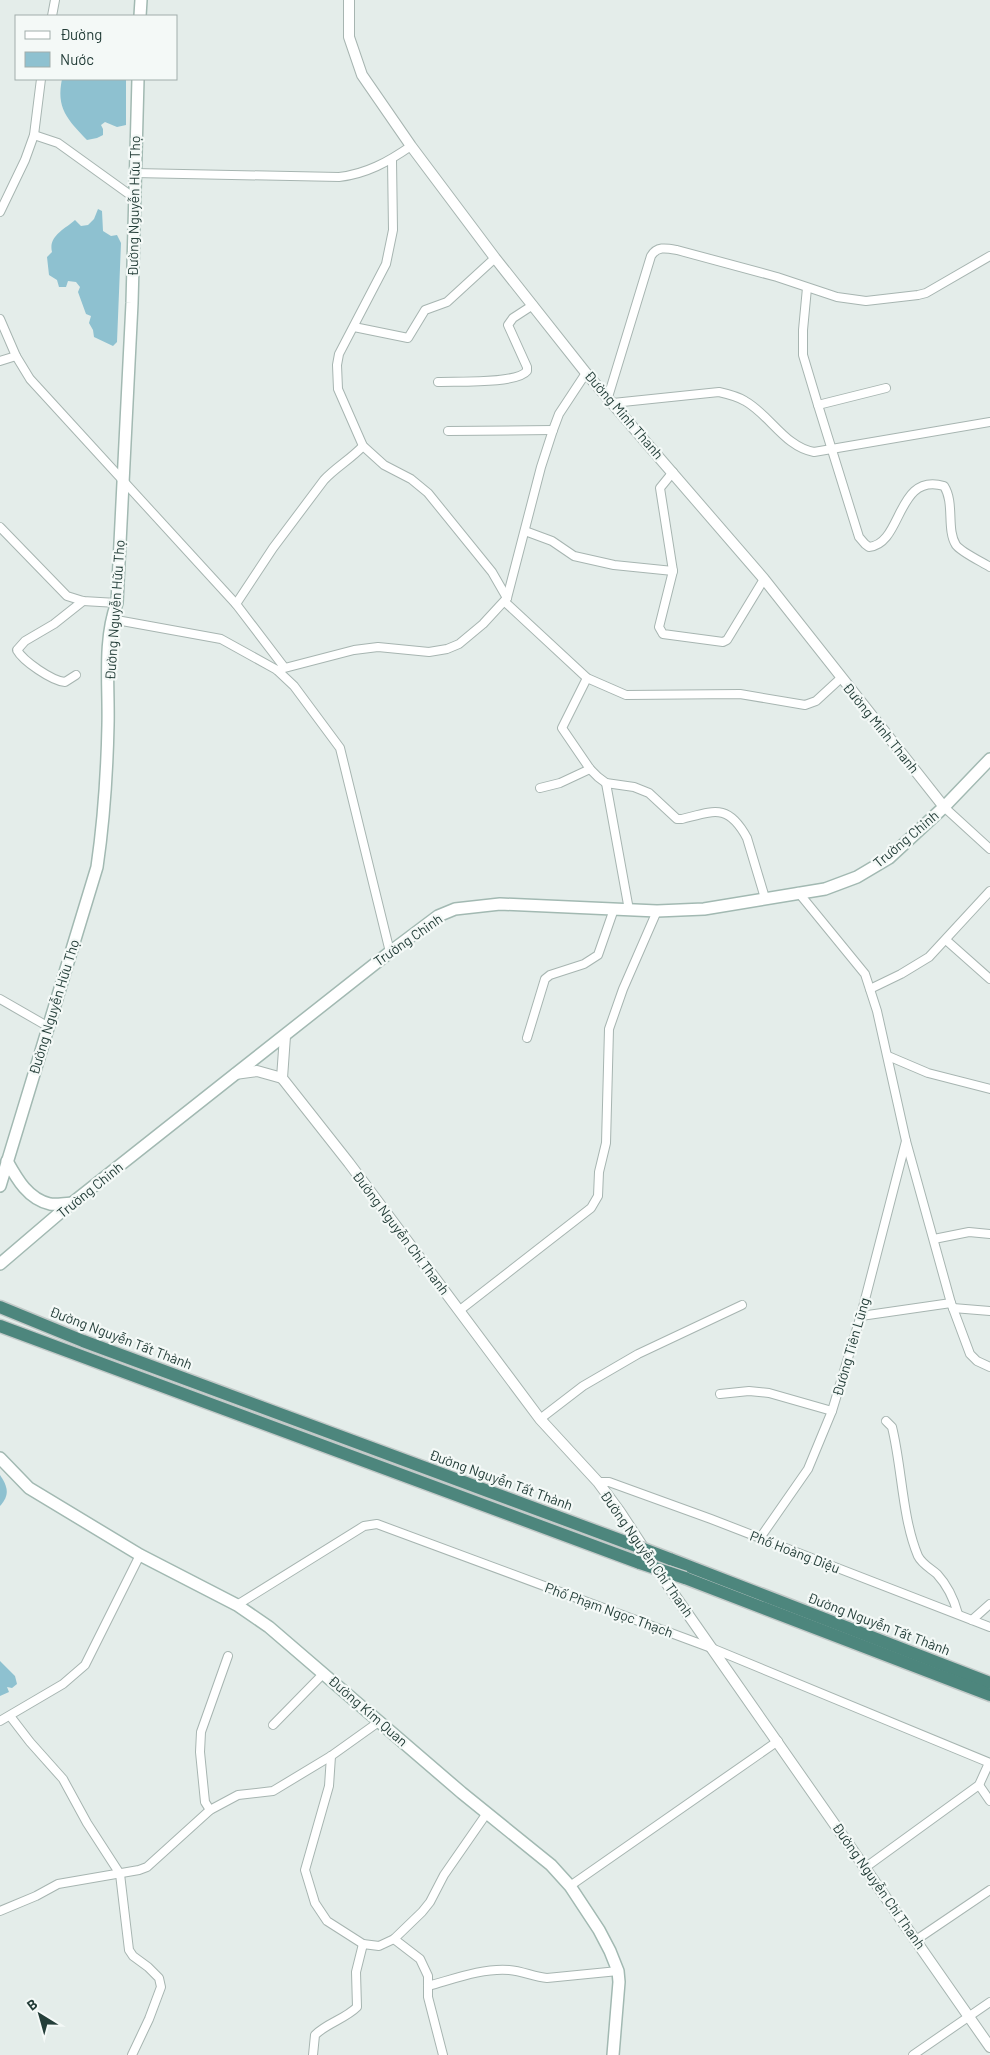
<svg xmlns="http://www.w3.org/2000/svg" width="990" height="2055" font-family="Barlow,sans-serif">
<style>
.water{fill:#8ec1d0}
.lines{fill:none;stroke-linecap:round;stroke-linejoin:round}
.minor-casing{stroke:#a7b5b1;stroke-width:10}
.tertiary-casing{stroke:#a7b5b1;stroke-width:12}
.secondary-casing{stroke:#a2b9b2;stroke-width:14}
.trunk-casing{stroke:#c2c9c8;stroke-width:15}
.minor{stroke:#fff;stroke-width:8}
.tertiary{stroke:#fff;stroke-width:10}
.secondary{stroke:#fff;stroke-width:11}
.trunk{stroke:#4d867d;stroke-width:12}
.trunk-bridge-casing{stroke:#c2c9c8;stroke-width:15;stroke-linecap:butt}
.trunk-bridge{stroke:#4d867d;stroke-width:12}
.labels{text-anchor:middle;stroke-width:4.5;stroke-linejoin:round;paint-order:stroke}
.street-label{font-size:14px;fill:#243e39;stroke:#f4f9f7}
</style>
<rect width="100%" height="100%" fill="#e4edea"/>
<g class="water">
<path d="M62,79h64v46l-9,2 -12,-5 -4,3 2,4v6l-6,3 -10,2c-20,-21 -31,-32 -25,-61z"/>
<path d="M98,209l4,2 1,20 8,5 6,-1 4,8 -4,99 -4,4 -19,-9 -1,-7 -4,-7 2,-7 -5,-2 -8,-22 2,-5 -4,-5 -8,-1 -2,6h-7l-2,-7 -8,-5 -2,-18 5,-5c-4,-16 13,-23 23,-32l6,6 7,-1 6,-6z"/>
<path d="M0,1475c8,12 10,20 0,31z"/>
<polygon points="0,1661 15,1676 17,1684 12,1688 7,1687 9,1692 0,1696"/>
</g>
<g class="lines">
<defs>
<g id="minor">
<polyline points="52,16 55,0"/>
<polyline points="34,135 58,143 133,197"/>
<polyline points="392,160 393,230 386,264 339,354 337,365 338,389 363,446 384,465 411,479 428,493 492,572 507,598"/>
<path d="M134,173l205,4c27,-3 49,-15 72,-31"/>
<polyline points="0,212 25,160 34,135 41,79"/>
<polyline points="807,288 803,330 803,355 818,405"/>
<polyline points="0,319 16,356 30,379 236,604"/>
<polyline points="354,327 408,338 425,310 447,302 495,258"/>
<polyline points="0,361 16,356"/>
<path d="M438,382c18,-1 79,2 89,-11v-4l-19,-42 5,-7 20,-13"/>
<path d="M886,388l-68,17 41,132 6,7 4,3c34,-3 27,-75 75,-61 11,17 2,43 12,59 5,7 26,17 34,22"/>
<path d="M608,397l43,-141c6,-10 15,-8 26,-6l100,27 60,20 29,4 52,-6 8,-2 64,-37"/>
<path d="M613,403l106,-11c9,2 18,4 26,9 25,14 40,46 69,51l176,-30"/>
<polyline points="448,431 553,430"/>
<polyline points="673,472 660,488 673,571 659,627 663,634 723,642 727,640 764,579"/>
<polyline points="0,527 67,596 83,601 117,603"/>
<polyline points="525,531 552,541 574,556 614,565 673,571"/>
<polyline points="505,602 587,678 626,695 740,694 805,705 816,701 841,678"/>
<polyline points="111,619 221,639 277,670 294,686 340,748 390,952"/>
<path d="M284,667l-48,-63 37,-56 51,-68c12,-13 27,-21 39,-34"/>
<polyline points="277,670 354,650 378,647 429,652 447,649 459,644 483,624 507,598 541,467 553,430 559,414 586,373"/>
<path d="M76,675l-11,7c-13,-1 -42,-21 -48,-32l8,-9 29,-17 29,-23"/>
<path d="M587,678l-25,50 28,41 8,8 8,6 28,4 15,6 28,26h5c32,-8 46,-16 65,19l18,60"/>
<polyline points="606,783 629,910"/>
<polyline points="540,788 560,783 590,769"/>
<polyline points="944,807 990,849"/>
<polyline points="798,892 865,974 877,1011 906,1141 951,1303 970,1354 977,1361 990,1367"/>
<polyline points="946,940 990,979"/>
<polyline points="870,989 901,974 929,957 990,891"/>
<polyline points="0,999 47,1026"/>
<polyline points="527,1038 545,979 550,975 584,964 598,955 614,909"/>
<polyline points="888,1056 928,1073 990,1089"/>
<polyline points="934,1239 969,1232 990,1234"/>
<polyline points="953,1308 990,1311"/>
<polyline points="460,1310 591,1208 598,1196 599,1172 606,1143 609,1029 623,989 657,911"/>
<polyline points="861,1316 951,1303"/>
<polyline points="720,1394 749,1391 769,1393 832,1411"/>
<polyline points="540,1419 583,1386 638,1354 742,1305"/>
<path d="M886,1421l6,6c10,40 10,91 26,129 4,8 12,12 19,18 11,12 17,25 21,40"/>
<polyline points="598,1482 609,1482 711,1519 990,1627"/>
<polyline points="760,1538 808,1469 832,1411 861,1315 906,1141"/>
<polyline points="237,1605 364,1526 377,1524 714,1649 990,1763"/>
<polyline points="972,1620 990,1604"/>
<polyline points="10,1716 30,1742 63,1779 87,1823 120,1874 129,1950 133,1956 148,1967 159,1978 161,1987 149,2019 132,2055"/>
<polyline points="0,1721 63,1684 85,1665 140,1555"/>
<polyline points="273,1725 324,1673"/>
<polyline points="331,1756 329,1786 305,1870 315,1903 327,1921 363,1944 379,1946 394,1939 422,1912 430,1902 444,1875 487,1813"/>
<polyline points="979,1785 990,1801"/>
<polyline points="210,1810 205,1802 200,1752 201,1732 228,1656"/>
<polyline points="866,1867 979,1785 989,1763"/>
<polyline points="570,1886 778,1741"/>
<polyline points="0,1911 36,1896 58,1884 139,1870 147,1867 210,1810 238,1795 273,1791 331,1756 380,1721"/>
<polyline points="394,1939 420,1959 428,1976 428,1997 443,2055"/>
<polyline points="916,1940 990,1890"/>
<path d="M428,1986c26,-7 54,-18 81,-16 14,1 25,7 38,8l71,-7"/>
<path d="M313,2055l2,-20c12,-12 30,-16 42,-28l-1,-35 7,-28"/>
<polyline points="913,2055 990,2002"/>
</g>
<g id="tertiary">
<polyline points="349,0 349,37 362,75 411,146 495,258 586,373 764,579 944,807"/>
<polyline points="285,1036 282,1078 349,1163 540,1419 598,1482 620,1512 671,1590 990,2047"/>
<polyline points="235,1074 257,1071 282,1078"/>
</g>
<g id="secondary">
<polyline points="140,16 141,0"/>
<path d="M7,1161c10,18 21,38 43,43 7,1 16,-1 24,-1"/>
<path d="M0,1186l97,-319c7,-48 10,-94 11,-142 1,-40 -5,-85 9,-122l15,-300 6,-224"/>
<polyline points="0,1264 62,1211 234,1075 390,952 438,916 455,909 500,904 657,911 704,909 825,889 857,877 889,858 944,807 990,759"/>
<polyline points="0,1458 29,1488 140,1555 237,1605 269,1627 462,1793 551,1865 570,1886 599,1930 610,1951 618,1971 619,1982 613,2055"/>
</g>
<g id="trunk">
<polyline points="0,1307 83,1341 628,1543"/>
<polyline points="0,1326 640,1563"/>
<polyline points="670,1559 990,1683"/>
<polyline points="685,1578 990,1695"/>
</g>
</defs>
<use href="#minor" class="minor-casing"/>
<use href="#tertiary" class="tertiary-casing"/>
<use href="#secondary" class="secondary-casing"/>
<use href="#trunk" class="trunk-casing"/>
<use href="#minor" class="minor"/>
<use href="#tertiary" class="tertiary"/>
<use href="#secondary" class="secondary"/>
<use href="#trunk" class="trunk"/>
<defs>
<g id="trunk-bridge">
<polyline points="628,1543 670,1559"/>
<polyline points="640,1563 685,1578"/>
</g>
</defs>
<use href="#trunk-bridge" class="trunk-bridge-casing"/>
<use href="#trunk-bridge" class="trunk-bridge"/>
</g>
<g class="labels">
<g class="street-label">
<text transform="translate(134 206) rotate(-89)" y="5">Đường Nguyễn Hữu Thọ</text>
<text transform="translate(624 415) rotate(49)" y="5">Đường Minh Thanh</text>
<text transform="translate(115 610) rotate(-86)" y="5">Đường Nguyễn Hữu Thọ</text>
<text transform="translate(881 728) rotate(51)" y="5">Đường Minh Thanh</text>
<text transform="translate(906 839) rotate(-40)" y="5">Trường Chinh</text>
<text transform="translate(408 940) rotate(-35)" y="5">Trường Chinh</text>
<text transform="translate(54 1007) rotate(-73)" y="5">Đường Nguyễn Hữu Thọ</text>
<text transform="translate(90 1190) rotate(-39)" y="5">Trường Chinh</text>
<text transform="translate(401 1233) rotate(53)" y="5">Đường Nguyễn Chí Thanh</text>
<text transform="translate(121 1338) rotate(21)" y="5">Đường Nguyễn Tất Thành</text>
<text transform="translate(851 1347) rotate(-74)" y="5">Đường Tiên Lũng</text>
<text transform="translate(501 1480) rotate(20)" y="5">Đường Nguyễn Tất Thành</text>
<text transform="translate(795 1552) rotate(21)" y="5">Phố Hoàng Diệu</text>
<text transform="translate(647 1554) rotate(55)" y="5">Đường Nguyễn Chí Thanh</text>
<text transform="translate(609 1610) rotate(20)" y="5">Phố Phạm Ngọc Thạch</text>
<text transform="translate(879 1624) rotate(21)" y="5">Đường Nguyễn Tất Thành</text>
<text transform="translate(368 1711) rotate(41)" y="5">Đường Kim Quan</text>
<text transform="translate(879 1886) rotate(55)" y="5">Đường Nguyễn Chí Thanh</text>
</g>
</g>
<rect x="15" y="15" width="162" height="65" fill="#f4f9f7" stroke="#a1aeab"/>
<rect x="25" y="31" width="25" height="8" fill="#ffffff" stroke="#a1aeab"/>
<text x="60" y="40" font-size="15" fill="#243e39">Đường</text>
<rect x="25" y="52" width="25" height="15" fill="#8ec1d0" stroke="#a1aeab"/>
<text x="60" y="65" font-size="15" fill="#243e39">Nước</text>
<g transform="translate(40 2015) rotate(323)" stroke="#f4f9f7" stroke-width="4" paint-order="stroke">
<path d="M0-4L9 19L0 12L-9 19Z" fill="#243e39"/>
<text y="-8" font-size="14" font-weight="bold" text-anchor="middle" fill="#243e39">B</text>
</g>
</svg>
